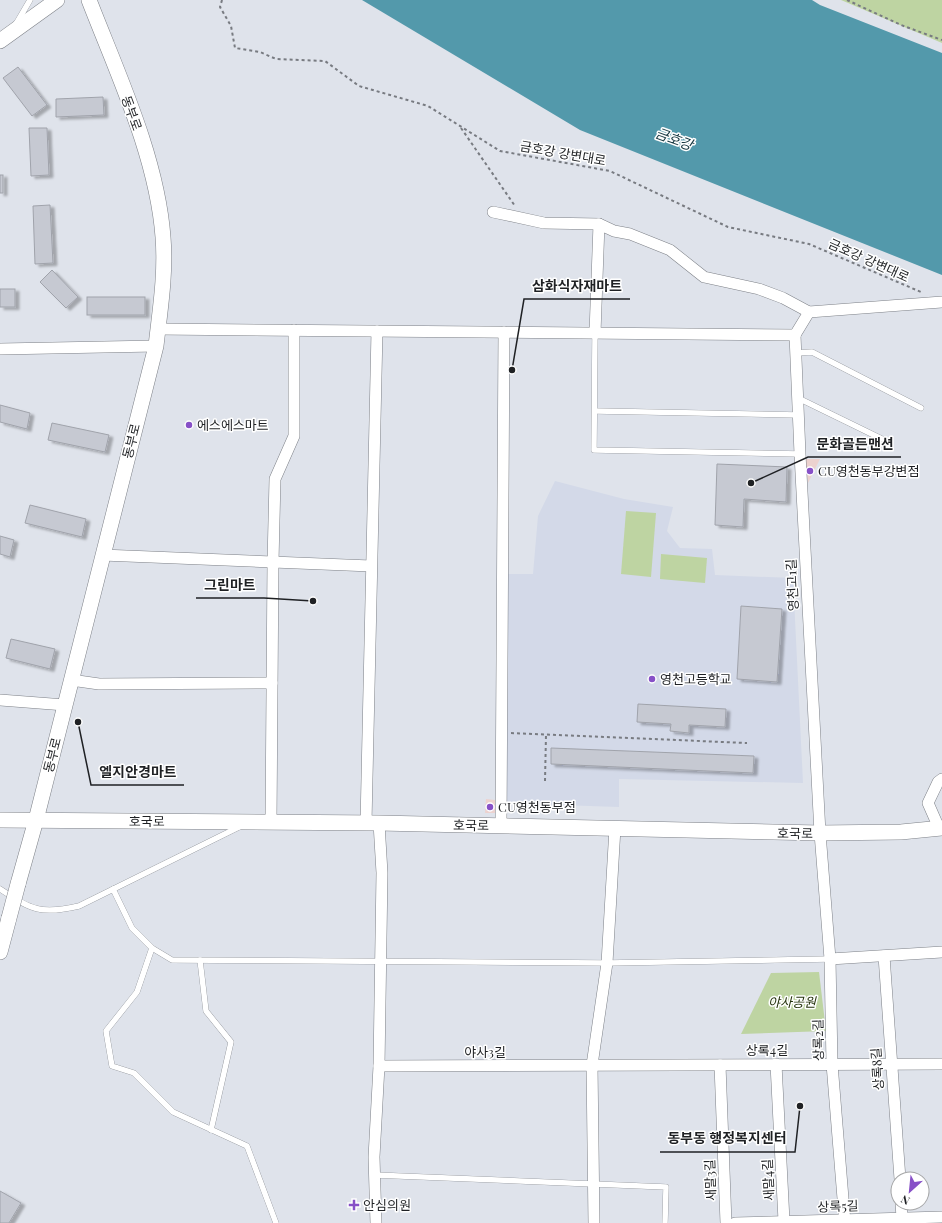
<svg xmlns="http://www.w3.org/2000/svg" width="942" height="1223" font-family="'Playfair Display','Noto Sans KR',serif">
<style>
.commercial{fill:#ecd2cf}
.built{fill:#d3d9e8}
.green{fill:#bed4a2}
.water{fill:#5399ab}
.building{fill:#c6c9d2;stroke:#a0a3ab;filter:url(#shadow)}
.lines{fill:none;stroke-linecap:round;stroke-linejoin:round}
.lane-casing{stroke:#7d8087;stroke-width:6}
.street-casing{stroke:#7d8087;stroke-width:12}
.secondary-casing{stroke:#7d8087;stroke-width:16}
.path{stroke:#787b81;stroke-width:2;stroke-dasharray:3 3;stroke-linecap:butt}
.lane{stroke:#fff;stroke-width:5.5}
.street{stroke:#fff;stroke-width:11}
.secondary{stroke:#fff;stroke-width:15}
.secondary-bridge-casing{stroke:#7d8087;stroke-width:16;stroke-linecap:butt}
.secondary-bridge{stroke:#fff;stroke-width:15}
.poi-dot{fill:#8750c7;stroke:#fff;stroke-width:1.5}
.labels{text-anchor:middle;stroke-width:3;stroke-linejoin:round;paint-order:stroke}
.street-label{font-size:13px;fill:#1f2124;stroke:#fff}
.poi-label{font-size:13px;fill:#1f2124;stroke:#fff;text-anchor:start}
.park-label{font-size:13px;font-style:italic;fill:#25330d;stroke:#fff}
.water-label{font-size:14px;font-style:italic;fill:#173841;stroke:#fff}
.leader{fill:none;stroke:#1f2124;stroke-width:1.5}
.callout-dot{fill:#1f2124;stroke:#fff;stroke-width:1.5}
.callout-label{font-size:14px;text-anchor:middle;font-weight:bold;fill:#1f2124;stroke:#fff;stroke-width:3;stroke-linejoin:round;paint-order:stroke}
</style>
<defs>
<filter id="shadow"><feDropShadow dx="4" dy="2.5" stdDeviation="1" flood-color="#0004"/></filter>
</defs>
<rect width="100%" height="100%" fill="#dfe3eb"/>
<g class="commercial">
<polygon points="805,459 820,459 808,483"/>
<polygon points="486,799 495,800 495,813 485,813"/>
</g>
<polygon class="built" points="555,481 624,499 673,507 667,531 680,548 712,549 715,575 793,578 803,783 619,779 619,807 504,803 507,574 533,574 538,516"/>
<g class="green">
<polygon points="841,0 942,0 942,43"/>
<polygon points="626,511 656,513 651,577 621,574"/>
<polygon points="661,554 707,558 705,583 660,579"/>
<polygon points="819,972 826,1031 741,1034 771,973"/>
</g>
<polygon class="water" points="362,0 812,0 820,5 942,53 942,275 580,130"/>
<g class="building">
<polygon points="18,67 47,105 32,116 3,78"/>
<polygon points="103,97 104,115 56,117 56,99"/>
<polygon points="29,128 47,128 49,175 31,176"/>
<rect x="0" y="175" width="3" height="18"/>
<polygon points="50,205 53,263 35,264 33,206"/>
<polygon points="52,270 78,297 66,308 40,282"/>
<rect x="0" y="289" width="15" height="18"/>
<rect x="87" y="297" width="58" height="18"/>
<polygon points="0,405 30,413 27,429 0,422"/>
<polygon points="52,423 109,435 105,452 48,440"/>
<polygon points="717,464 787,467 786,502 744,499 743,527 715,525"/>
<polygon points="30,505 86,519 82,537 25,523"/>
<polygon points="0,536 14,540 10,557 0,554"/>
<polygon points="741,606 782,609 777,682 737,679"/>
<polygon points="11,639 55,649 50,669 6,658"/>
<polygon points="638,704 726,709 725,727 689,725 689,733 670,731 671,724 637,722"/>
<polygon points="551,748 754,756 753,773 551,764"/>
<polygon points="0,1191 21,1203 9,1223 0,1223"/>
</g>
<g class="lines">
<defs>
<g id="lane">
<polyline points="16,24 30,0"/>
<polyline points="595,333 594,450 800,454"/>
<polyline points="796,353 812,352 921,408"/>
<polyline points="798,398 882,439"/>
<polyline points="595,411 798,415"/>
<path d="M0,889c32,21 41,26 79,17l160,-79"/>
<polyline points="113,889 132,928 152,948 172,960 607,963 830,959"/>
<polyline points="152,948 137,992 106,1031 112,1066 134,1073 173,1112 247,1146 276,1223"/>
<polyline points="200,960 206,1011 231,1042 211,1130"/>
<polyline points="374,1175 666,1187 665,1223"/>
</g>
<g id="street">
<polyline points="493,212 544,223 599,224"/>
<polyline points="158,329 795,335"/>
<polyline points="595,333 599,224 614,231 630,234 670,250 704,277 759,289 783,298 809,312 942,302"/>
<polyline points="795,335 800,454 820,833 830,959 832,1064 845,1223"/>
<polyline points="795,335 809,312"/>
<polyline points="0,349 156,346"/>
<polyline points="102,555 371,566"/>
<polyline points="71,680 99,684 272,683"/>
<polyline points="0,700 65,705"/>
<polyline points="271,822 273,562 275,479 294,436 294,330"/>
<polyline points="366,823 377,331"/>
<polyline points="501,825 504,332"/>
<polyline points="939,828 928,803 938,782 942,779"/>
<polyline points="884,956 900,1179"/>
<polyline points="830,959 942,952"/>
<polyline points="776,1064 784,1221"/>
<polyline points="720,1065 726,1223"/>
<polyline points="379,1066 942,1064"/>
<polyline points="901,1203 902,1218"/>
<polyline points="376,1223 374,1157 379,1066 382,873 379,823"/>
<polyline points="594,1223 592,1065 607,963 615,828"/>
<polyline points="735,1223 942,1217"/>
</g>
<g id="secondary">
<polyline points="0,41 57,0"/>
<polyline points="0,820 379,823 820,833 901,832 942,828"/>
<path d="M18,884l18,-64 120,-474c4,-36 10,-72 7,-109 -6,-80 -45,-162 -74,-237"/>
<polyline points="0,952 9,918"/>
</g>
</defs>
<use href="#lane" class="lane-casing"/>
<use href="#street" class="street-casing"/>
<use href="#secondary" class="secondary-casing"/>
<g class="path">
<polyline points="222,0 220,7 231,26 235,48 260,52 276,59 325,61 359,86 428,106 500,151 610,171 728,227 809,244 921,292"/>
<polyline points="847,0 901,25 942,40"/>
<polyline points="461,128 515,206"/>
<polyline points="511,733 747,743"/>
<polyline points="545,781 546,735"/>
</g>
<use href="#lane" class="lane"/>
<use href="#street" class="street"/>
<use href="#secondary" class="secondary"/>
<defs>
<polyline id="secondary-bridge" points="9,918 18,884"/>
</defs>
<use href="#secondary-bridge" class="secondary-bridge-casing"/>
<use href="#secondary-bridge" class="secondary-bridge"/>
</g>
<g class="poi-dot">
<circle cx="189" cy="425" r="4"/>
<circle cx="810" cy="471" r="4"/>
<circle cx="652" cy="679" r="4"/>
<circle cx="490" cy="807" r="4"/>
<path d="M352 1199h4v4h4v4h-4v4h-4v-4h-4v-4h4z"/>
</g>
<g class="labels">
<g class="street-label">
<text transform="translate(132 113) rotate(70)" y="5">동부로</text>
<text transform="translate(563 153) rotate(10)" y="5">금호강 강변대로</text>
<text transform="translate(869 260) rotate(24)" y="5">금호강 강변대로</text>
<text transform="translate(131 441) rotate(-76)" y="5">동부로</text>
<text transform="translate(792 585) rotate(-93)" y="5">영천고1길</text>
<text transform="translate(52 755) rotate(-76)" y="5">동부로</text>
<text x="147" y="826">호국로</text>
<text transform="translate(471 825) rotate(1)" y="5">호국로</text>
<text transform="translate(795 833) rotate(1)" y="5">호국로</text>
<text transform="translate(818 1040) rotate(-91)" y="5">상록2길</text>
<text x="767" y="1055">상록4길</text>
<text x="485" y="1057">야사3길</text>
<text transform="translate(877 1069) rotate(-94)" y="5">상록8길</text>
<text transform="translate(710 1180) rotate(-92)" y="5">새말3길</text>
<text transform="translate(768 1180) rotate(-93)" y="5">새말4길</text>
<text transform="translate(838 1206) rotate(-2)" y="5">상록5길</text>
</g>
<g class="poi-label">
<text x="197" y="430">에스에스마트</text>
<text x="818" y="476">CU영천동부강변점</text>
<text x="660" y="684">영천고등학교</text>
<text x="498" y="812">CU영천동부점</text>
<text x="363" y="1210">안심의원</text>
</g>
<g class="park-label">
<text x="792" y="1007">야사공원</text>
</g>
<g class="water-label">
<text transform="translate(674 139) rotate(20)" y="5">금호강</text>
</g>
</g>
<path class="leader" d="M512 370L524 299H630M751 483L808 457H901M313 601L264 598H196M78 722L91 785H184M800 1106L795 1152H660"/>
<g class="callout-dot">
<circle cx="512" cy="370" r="4"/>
<circle cx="751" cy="483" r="4"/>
<circle cx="313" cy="601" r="4"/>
<circle cx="78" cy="722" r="4"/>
<circle cx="800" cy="1106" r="4"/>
</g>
<g class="callout-label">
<text x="577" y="291">삼화식자재마트</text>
<text x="855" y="449">문화골든맨션</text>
<text x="230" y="590">그린마트</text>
<text x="138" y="777">엘지안경마트</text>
<text x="727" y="1143">동부동 행정복지센터</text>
</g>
<g transform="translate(910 1191) rotate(207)"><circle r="19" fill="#ffffff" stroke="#a5a6a7"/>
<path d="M0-3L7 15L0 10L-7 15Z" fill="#8750c7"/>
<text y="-6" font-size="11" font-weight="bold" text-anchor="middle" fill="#1f2124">N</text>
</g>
</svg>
